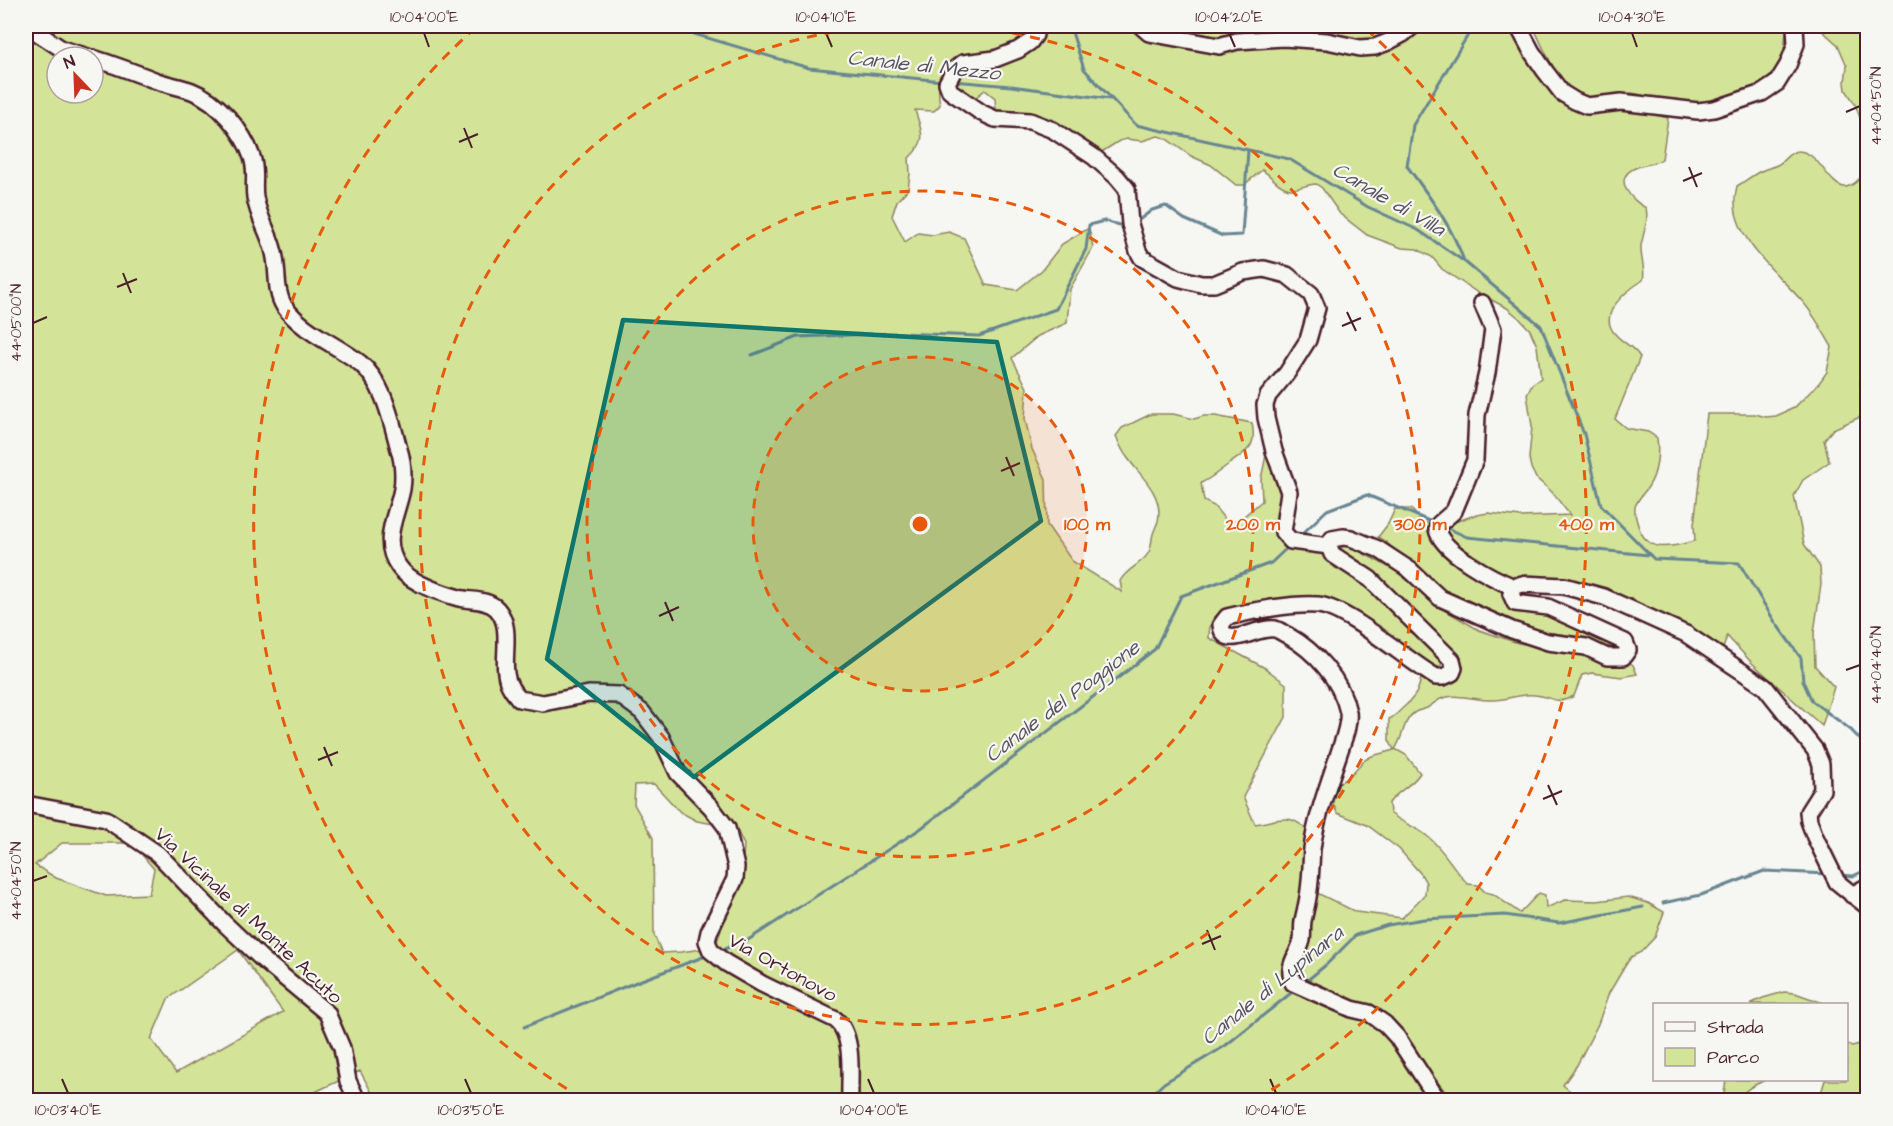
<svg xmlns="http://www.w3.org/2000/svg" width="1893" height="1126" font-family="'Architects Daughter',sans-serif">
<style>
.green{fill:#d3e498;stroke:#8e8262;stroke-width:1.5;fill-rule:evenodd}
.lines{fill:none;stroke-linecap:round;stroke-linejoin:round}
.stream{stroke:#678592;stroke-width:3}
.minor-casing{stroke:#4a1f2b;stroke-width:20}
.minor{stroke:#f6f6f2;stroke-width:15}
.marked{fill:#0f766e;fill-opacity:0.2;stroke:#0f766e;stroke-width:4.5;stroke-linejoin:round}
.ticks{fill:none;stroke:#4a1f2b;stroke-width:2}
.ring{fill:none;stroke:#e8590c;stroke-width:3;stroke-dasharray:10 8}
.labels{text-anchor:middle;stroke-width:4.5;stroke-linejoin:round;paint-order:stroke}
.street-label{font-size:20px;fill:#4a1f2b;stroke:#f6f6f2}
.water-label{font-size:21px;font-style:italic;fill:#58525f;stroke:#f6f6f2}
.centre{fill:#e8590c;stroke:#f6f6f2;stroke-width:3}
.ring-label{font-size:18px;text-anchor:middle;font-weight:bold;fill:#e8590c;stroke:#f6f6f2;stroke-width:4.5;stroke-linejoin:round;paint-order:stroke}
.neatline{fill:none;stroke:#4a1f2b;stroke-width:2}
.ticks-label{font-size:15px;text-anchor:middle;fill:#4a1f2b}
</style>
<rect width="100%" height="100%" fill="#f6f6f2"/>
<filter id="ink" filterUnits="userSpaceOnUse"><feTurbulence type="fractalNoise" baseFrequency=".0167" numOctaves="2"/><feDisplacementMap in="SourceGraphic" scale="12" xChannelSelector="R" yChannelSelector="G"/><feConvolveMatrix kernelMatrix="1 2 1 2 8 2 1 2 1" color-interpolation-filters="sRGB"/></filter>
<g filter="url(#ink)">
<g class="green">
<path d="M34,26h994l-5,15 -6,4c-14,4 -28,8 -41,11 -30,8 -42,16 -36,49l-6,6 -19,-1c7,23 13,30 -6,48l1,16 -2,15 -11,12 -5,15 13,26 13,-9 15,2 16,-3 15,6 22,47 31,5 25,-20 20,-26 27,-16 4,20 -23,41 -3,34 -29,13 -26,22 15,30 -2,31 7,30 14,30 1,46 25,36 50,31 -2,-11c8,-14 23,-17 29,-29 3,-5 2,-12 4,-18 1,-4 4,-9 5,-13 6,-27 -18,-45 -31,-64 -5,-6 -8,-14 -11,-21l6,-8 29,-14h22l21,5 10,-3h11l37,7c5,25 -5,28 -23,41 -10,7 -17,14 -28,19l3,18 10,5 13,16 11,-1 24,-20 -1,-22 5,-24c23,18 15,54 14,79l40,14 15,20 31,14 75,78v7l-7,-1 -80,-53 -123,-4c-17,3 -22,12 -22,29l56,30 21,16v33l-43,80 12,27c22,-3 33,-12 51,5l-2,29 2,25 9,9 41,20 46,6 23,-24 1,-11 -5,-9 -22,-25 -32,-24 -30,-12 -4,-10 -1,-11 7,-9 9,-5 15,-17 9,-5 22,-6 -5,-10v-21c7,-3 10,-8 16,-13 12,-11 13,-15 17,-31l32,2c-9,-17 -17,-38 -29,-53 -24,-30 -54,-53 -85,-75l6,-5 50,27 45,37 38,22 39,13 57,9 35,10h19l4,3 4,9 -15,3 -30,-4 -10,2 -8,21c-18,10 -22,0 -39,-1 -15,-2 -27,5 -41,5 -17,1 -35,-7 -51,-2 -6,2 -11,7 -16,10 -4,2 -10,2 -13,5 -11,7 -11,26 -19,36l11,6 14,18c-8,13 -22,17 -31,30l1,10c12,10 26,14 37,23 17,13 26,33 41,48l10,1 7,7 8,2 27,19 19,-20 6,2 1,13 19,-8 32,1 31,-4 20,6 16,9 -9,25 -14,15 -10,5 -6,9 -16,27 -11,31 -21,41 -14,20 17,15h-128l-16,-20 -3,7v13h-1057l-16,-29 -43,20 -12,9h-279v-1066zM57,57h36v36h-36zM654,784l26,28 17,9 39,7 8,17 -3,39 -7,18 -9,17 -10,28 -34,5 -19,1 -8,-18 -1,-97 -19,-34 1,-19zM62,843h70l22,26 -5,25 -43,2 -50,-18 -21,-13zM238,950l45,62 -107,61 -25,-34 17,-40z"/>
<path d="M1042,26h87c15,17 77,27 100,25 23,-1 45,-8 69,-7 9,1 18,1 27,3 15,2 30,11 45,7 17,-4 40,-16 52,-28h87c16,30 42,85 82,87 12,1 24,-4 37,-3 13,0 27,5 40,8l-6,41c-9,6 -18,5 -27,9 -24,11 -3,33 11,40 3,14 -3,25 -5,38 -1,12 5,22 2,34 -15,10 -48,34 -27,55 7,8 18,12 24,22l-25,62 11,9 22,4 9,6c2,16 0,36 -9,49 -4,6 -11,13 -13,20 -1,6 1,12 3,18 9,30 33,22 57,16l-1,-16 13,-111h48l11,3 10,-1 18,-8 25,-25 8,-11 5,-25c-9,-15 -18,-33 -30,-46 -23,-26 -66,-60 -67,-97 -1,-6 1,-12 2,-18 8,-5 16,-11 24,-15 6,-3 13,-4 18,-7 6,-4 11,-13 19,-13 29,0 36,67 69,18l1,199 -5,2 -3,13 7,31 -34,15 -9,11 5,22 -26,18 -9,16 10,48 16,23 1,17 -7,49 1,33 19,21 -12,39 -70,-63 -25,-27 -5,16 -87,-49 -45,-19 -17,-4h-9l-60,12 107,54 -5,1 -32,-11 -36,-5 -64,-23 -37,-20 -51,-46 -8,-5 10,-13 7,-15h16l12,13 18,5 31,-11 16,-3 33,4 49,-2 -18,-23 -16,-14 -5,-10 -2,-10 3,-32 -5,-32 5,-10 9,-6 -4,-32 -7,-16 -11,-12 -12,-10 -29,-15 -36,-24 -10,-12 -15,-8 -15,-1 -35,-13 -27,-21 -18,-26 -6,-4c-9,0 -17,5 -25,5 -11,0 -20,-14 -29,-19l-18,15h-8l-25,-20 -20,-9 -26,-18 -7,-2 -16,5 -15,-2 -8,2 -19,12 -59,-37 -45,-6 -1,-12 -10,-8 -14,11 -16,-13 4,-17 79,-28z"/>
<polygon points="1158,26 1405,26 1390,35 1363,43 1289,31 1240,37 1185,36"/>
<path d="M1533,26h254c-3,15 -1,30 -10,43 -16,24 -80,40 -106,36 -14,-2 -27,-12 -40,-12 -17,1 -39,10 -54,2 -18,-9 -36,-52 -44,-69z"/>
<polygon points="1817,26 1867,26 1867,137 1855,104 1846,90 1845,82 1847,66 1838,45"/>
<polygon points="1784,992 1795,993 1826,1004 1750,1004 1763,998"/>
<polygon points="1867,1042 1867,1100 1819,1100 1825,1080 1846,1080 1847,1044 1852,1046"/>
<polygon points="1726,1080 1765,1080 1751,1087 1734,1100 1723,1100"/>
</g>
<g class="lines">
<g class="stream">
<polyline points="667,26 809,68 943,81"/>
<polyline points="1070,26 1084,69 1136,125 1289,159 1368,207 1418,230 1465,262 1541,326 1584,434 1601,505 1654,559 1739,563 1775,622 1801,658 1803,681 1812,701 1851,730 1868,748"/>
<polyline points="953,81 1011,86 1110,99"/>
<polyline points="1135,223 1152,210 1166,206 1184,219 1223,236 1242,235 1248,150"/>
<path d="M1464,261c-12,-35 -35,-65 -57,-95l6,-41 55,-90 -1,-9"/>
<polyline points="752,355 798,337 899,333 979,336 1056,309 1086,249 1089,225 1104,221 1127,227"/>
<polyline points="1443,526 1467,537 1649,555"/>
<polyline points="1298,538 1327,510 1367,495 1434,523"/>
<polyline points="1839,875 1853,876 1868,869"/>
<polyline points="1663,903 1701,895 1764,871 1827,874"/>
<polyline points="724,949 748,940 920,829 1123,674 1155,649 1181,596 1271,563 1289,546"/>
<polyline points="1304,983 1327,964 1356,935 1388,925 1424,919 1505,915 1559,923 1643,907"/>
<polyline points="524,1027 639,981 703,957"/>
<polyline points="1146,1100 1164,1083 1225,1046 1296,989"/>
</g>
<defs>
<g id="minor">
<polyline points="27,26 62,49 88,57"/>
<polyline points="1035,26 1035,35 1030,42 1018,50 995,59 963,63 954,70 947,83 950,91 982,113 995,119 1030,121 1053,130 1094,157 1117,177 1127,189 1130,224 1138,251 1142,258 1178,278 1201,284 1214,284 1243,272 1264,269 1287,275 1311,294 1317,308 1308,340 1287,373 1268,396 1265,405 1266,418 1274,451 1289,492 1283,532 1291,541 1329,546"/>
<polyline points="1141,26 1149,33 1219,46 1237,41 1284,38 1327,41 1360,48 1375,47 1388,42 1403,34 1413,26"/>
<polyline points="1518,26 1532,52 1545,71 1562,93 1575,101 1587,106 1621,102 1698,111 1714,109 1762,93 1777,83 1788,65 1796,44 1795,26"/>
<path d="M93,58c22,7 43,15 64,23 12,4 24,6 35,10 26,10 51,40 60,66 5,14 1,27 3,40 3,19 13,34 18,52 6,18 1,41 11,57 18,26 52,38 76,57 24,20 31,57 39,86 4,13 5,26 3,40 -5,27 -22,52 -3,78 11,16 42,26 60,31 12,3 29,1 38,11 19,21 0,57 14,79 2,4 6,8 8,11l24,4 46,-9 30,1 23,17 19,25 17,36 33,34 16,21 9,39 -1,12 -26,53 -2,9 4,10 15,12 36,21 74,36c19,16 13,57 14,80"/>
<path d="M1482,303l11,26 -6,44 -10,42 -2,45 -21,51 -15,13 -2,5c4,23 57,50 77,58"/>
<polyline points="26,804 106,819 158,854 224,923 262,959 327,1013 342,1048 348,1081 357,1100"/>
<polyline points="1852,895 1868,886"/>
<path d="M1438,1100l-41,-63 -12,-13 -16,-11 -17,-4 -59,-26c-7,-19 5,-26 9,-43 1,-6 0,-13 1,-19 2,-10 5,-20 6,-31 2,-14 2,-28 3,-41 4,-32 16,-63 26,-93 4,-13 12,-31 10,-44 -7,-33 -33,-61 -61,-77 -4,-2 -8,-5 -12,-6 -20,-3 -51,23 -54,-4l6,-8c24,-6 66,-14 91,-12 28,2 90,56 118,72h7l9,-4 2,-5 -2,-8 -82,-81 -38,-25 -3,-8 3,-7 11,-2 8,1 27,11 32,21 30,28 72,32 36,12 38,5 21,10h16l5,-7 -3,-8 -77,-35 -33,-4 -4,-9 3,-7 8,-3 42,2 40,11 82,37 79,53 50,63 6,14 1,26 -14,22 1,9 6,16 22,45 31,25"/>
</g>
</defs>
<use href="#minor" class="minor-casing"/>
<use href="#minor" class="minor"/>
</g>
</g>
<path class="marked" d="M623,320l374,22 44,179 -347,256 -147,-118z"/>
<path class="ticks" d="M424,33l5,14M826,33l6,14M1229,33l6,14M1632,33l5,14M1846,112l14,-6M464,128l8,20M459,142l19,-8M1689,167l8,20M1683,181l19,-8M123,273l8,20M117,287l20,-8M1347,312l9,19M33,323l14,-6M1342,326l19,-8M1006,457l8,19M1001,471l19,-8M665,602l8,19M659,616l20,-9M1846,670l14,-5M324,747l8,19M318,760l20,-8M1548,785l9,20M1543,799l19,-8M33,881l14,-5M1207,930l8,20M1202,944l19,-8M62,1079l6,14M465,1079l6,14M868,1079l6,14M1270,1079l6,14"/>
<circle cx="920" cy="524" r="167" fill="#e8590c" fill-opacity=".12"/>
<g class="ring">
<circle cx="920" cy="524" r="167"/>
<circle cx="920" cy="524" r="333"/>
<path d="M959 26A500 500 0 1 1 881 26"/>
<path d="M582 1098A666 666 0 0 1 474 29M1366 29A666 666 0 0 1 1258 1098"/>
</g>
<g class="labels">
<g class="street-label">
<text transform="translate(249 915) rotate(43)" y="7">Via Vicinale di Monte Acuto</text>
<text transform="translate(783 967) rotate(29)" y="7">Via Ortonovo</text>
</g>
<g class="water-label">
<text transform="translate(924 65) rotate(6)" y="7">Canale di Mezzo</text>
<text transform="translate(1389 199) rotate(30)" y="7">Canale di Villa</text>
<text transform="translate(1062 701) rotate(-37)" y="7">Canale del Poggione</text>
<text transform="translate(1272 985) rotate(-39)" y="7">Canale di Lupinara</text>
</g>
</g>
<circle cx="920" cy="524" r="9" class="centre"/>
<g class="ring-label">
<text x="1087" y="530">100 m</text>
<text x="1253" y="530">200 m</text>
<text x="1420" y="530">300 m</text>
<text x="1586" y="530">400 m</text>
</g>
<rect width="1893" height="1126" fill="none" stroke="#f6f6f2" stroke-width="66"/>
<rect x="1653" y="1003" width="195" height="78" fill="#f6f6f2" stroke="#b1a0a2" stroke-width="1.5"/>
<rect x="1665" y="1022" width="30" height="9" fill="#f6f6f2" stroke="#b1a0a2" stroke-width="1.5"/>
<text x="1707" y="1033" font-size="18" fill="#4a1f2b">Strada</text>
<rect x="1665" y="1048" width="30" height="18" fill="#d3e498" stroke="#b1a0a2" stroke-width="1.5"/>
<text x="1707" y="1063" font-size="18" fill="#4a1f2b">Parco</text>
<g transform="translate(75 75) rotate(337)"><circle r="28" fill="#f6f6f2" stroke="#b1a0a2" stroke-width="1.5"/>
<path d="M0-4.5L10 22L0 15L-10 22Z" fill="#c8321e"/>
<text y="-9" font-size="16" font-weight="bold" text-anchor="middle" fill="#4a1f2b">N</text>
</g>
<rect x="33" y="33" width="1827" height="1060" class="neatline"/>
<g class="ticks-label">
<text x="424" y="22">10°04'00"E</text>
<text x="826" y="22">10°04'10"E</text>
<text x="1229" y="22">10°04'20"E</text>
<text x="1632" y="22">10°04'30"E</text>
<text transform="translate(1876 106) rotate(-90)" y="5">44°04'50"N</text>
<text transform="translate(16 323) rotate(-90)" y="5">44°05'00"N</text>
<text transform="translate(1876 665) rotate(-90)" y="5">44°04'40"N</text>
<text transform="translate(16 881) rotate(-90)" y="5">44°04'50"N</text>
<text x="68" y="1115">10°03'40"E</text>
<text x="471" y="1115">10°03'50"E</text>
<text x="874" y="1115">10°04'00"E</text>
<text x="1276" y="1115">10°04'10"E</text>
</g>
</svg>
